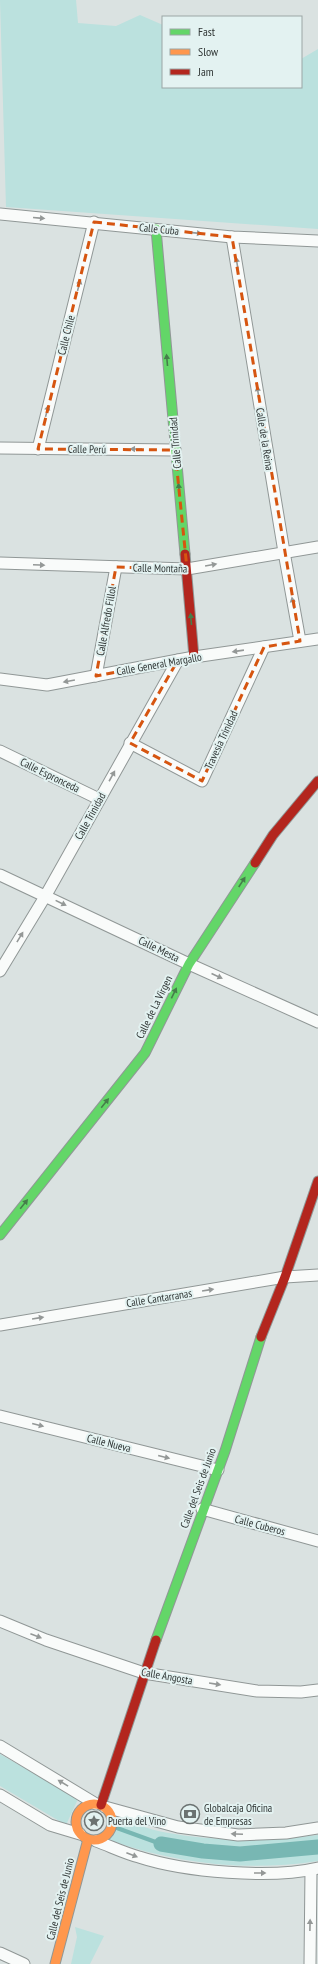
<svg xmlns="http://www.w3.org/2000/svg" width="318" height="1964" font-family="'PT Sans Narrow',sans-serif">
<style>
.green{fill:#bbe1de}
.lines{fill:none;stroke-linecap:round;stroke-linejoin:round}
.stream{stroke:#78b7b3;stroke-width:4.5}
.canal{stroke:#78b7b3;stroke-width:15}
.street-casing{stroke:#909796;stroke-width:13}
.fast-casing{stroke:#909796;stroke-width:11}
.slow-casing{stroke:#909796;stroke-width:11}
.jam-casing{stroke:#909796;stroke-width:11}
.street{stroke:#f9fbfa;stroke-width:11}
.fast{stroke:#63d668;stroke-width:9}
.slow{stroke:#ff974d;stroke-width:9}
.jam{stroke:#b3261e;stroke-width:9}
.oneway{fill:#949897}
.oneway2{fill:#467d4b}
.marked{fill:none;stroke:#d65510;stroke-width:3;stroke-dasharray:8 5;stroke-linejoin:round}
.labels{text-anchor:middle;stroke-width:4;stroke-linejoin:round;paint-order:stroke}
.street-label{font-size:11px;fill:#2f3534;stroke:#e3f2f1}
.poi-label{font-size:11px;fill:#2f3534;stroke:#e3f2f1;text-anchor:start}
</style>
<rect width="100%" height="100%" fill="#dae2e1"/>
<g class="green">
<polygon points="0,0 76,0 78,23 116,26 140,15 163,25 163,87 301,87 301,59 318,49 318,229 6,207"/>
<polygon points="0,1754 78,1799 66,1825 0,1786"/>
<path d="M117,1819c15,4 31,10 46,13 52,10 103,9 155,3v26c-72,11 -141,3 -209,-21z"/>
<polygon points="75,1927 104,1936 90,1964 71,1964 77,1937"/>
</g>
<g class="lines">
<polyline class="stream" points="117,1828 161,1844"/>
<polyline class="canal" points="161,1844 203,1851 240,1854 318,1847"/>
<defs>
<g id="street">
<polyline points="0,214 232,237 318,241"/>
<polyline points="232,237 284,552 300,641"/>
<polyline points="0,448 175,450"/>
<polyline points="38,449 94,222"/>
<polyline points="0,563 187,569 318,547"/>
<polyline points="96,676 116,567"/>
<polyline points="0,679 47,685 194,657 318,639"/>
<polyline points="130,743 202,781 264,647"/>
<polyline points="0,751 99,799"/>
<polyline points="0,875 189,964 318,1022"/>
<polyline points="0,971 46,895 178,660"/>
<polyline points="0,1325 285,1277 318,1275"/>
<polyline points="0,1416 218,1470"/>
<polyline points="202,1509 318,1541"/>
<polyline points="0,1621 46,1640 144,1673 257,1691 301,1692 318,1690"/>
<polyline points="0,1746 96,1804"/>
<polyline points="0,1795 50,1825 80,1834"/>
<polyline points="105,1807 178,1827 238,1835 286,1833 318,1828"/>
<path d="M96,1841c14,5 28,12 43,16 46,15 132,22 179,11"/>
<polyline points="0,1953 24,1964"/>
<polyline points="310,1964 311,1870"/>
</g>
<g id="fast">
<polyline points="156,229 185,554"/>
<polyline points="0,1235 145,1053 189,964 255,863"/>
<polyline points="156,1640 225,1451 261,1337"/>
</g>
<g id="slow">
<circle cx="94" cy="1822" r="18"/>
<polyline points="55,1964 88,1839"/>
</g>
<g id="jam">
<polyline points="185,554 194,657"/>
<polyline points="255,863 273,835 318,781"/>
<polyline points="261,1337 285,1277 318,1181"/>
<polyline points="101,1805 156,1640"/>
</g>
</defs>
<use href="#street" class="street-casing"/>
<use href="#fast" class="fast-casing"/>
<use href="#slow" class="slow-casing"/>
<use href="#jam" class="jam-casing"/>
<use href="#street" class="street"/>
<use href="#fast" class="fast"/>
<use href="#slow" class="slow"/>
<use href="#jam" class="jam"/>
</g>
<defs><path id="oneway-solid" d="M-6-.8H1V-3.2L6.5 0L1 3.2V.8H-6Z"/></defs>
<g class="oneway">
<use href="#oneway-solid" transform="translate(39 218) rotate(5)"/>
<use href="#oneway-solid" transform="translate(196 233) rotate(6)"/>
<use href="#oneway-solid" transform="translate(237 263) rotate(-99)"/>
<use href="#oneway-solid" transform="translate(79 285) rotate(-76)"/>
<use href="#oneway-solid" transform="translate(258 392) rotate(-99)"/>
<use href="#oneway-solid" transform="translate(47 411) rotate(-76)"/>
<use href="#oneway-solid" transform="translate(136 449) rotate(-179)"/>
<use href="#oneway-solid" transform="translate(39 565) rotate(2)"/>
<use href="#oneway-solid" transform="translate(211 565) rotate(-10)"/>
<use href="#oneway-solid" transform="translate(293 603) rotate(-101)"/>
<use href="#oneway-solid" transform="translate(238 651) rotate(172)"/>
<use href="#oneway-solid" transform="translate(69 681) rotate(170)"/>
<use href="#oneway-solid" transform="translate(112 776) rotate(-61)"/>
<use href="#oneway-solid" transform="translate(61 903) rotate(26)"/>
<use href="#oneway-solid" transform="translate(20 937) rotate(-59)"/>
<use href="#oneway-solid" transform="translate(217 976) rotate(24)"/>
<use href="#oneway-solid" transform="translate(208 1290) rotate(-9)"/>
<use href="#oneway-solid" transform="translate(38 1318) rotate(-9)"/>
<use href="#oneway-solid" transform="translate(38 1425) rotate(14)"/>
<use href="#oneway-solid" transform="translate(164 1457) rotate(14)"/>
<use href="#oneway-solid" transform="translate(36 1636) rotate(21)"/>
<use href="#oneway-solid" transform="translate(215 1684) rotate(9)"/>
<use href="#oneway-solid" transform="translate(63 1783) rotate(-149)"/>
<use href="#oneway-solid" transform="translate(237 1834) rotate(-177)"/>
<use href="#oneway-solid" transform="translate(132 1855) rotate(21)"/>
<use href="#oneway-solid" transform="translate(260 1873)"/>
<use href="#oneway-solid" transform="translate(310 1925) rotate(-89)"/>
</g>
<g class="oneway2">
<use href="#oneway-solid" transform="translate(167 360) rotate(-95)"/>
<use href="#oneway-solid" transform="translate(179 489) rotate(-96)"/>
<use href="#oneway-solid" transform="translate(191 619) rotate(-95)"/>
<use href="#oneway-solid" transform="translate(242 882) rotate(-57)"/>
<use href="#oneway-solid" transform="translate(174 993) rotate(-64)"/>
<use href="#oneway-solid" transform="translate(105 1103) rotate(-51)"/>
<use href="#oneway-solid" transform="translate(24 1204) rotate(-51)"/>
</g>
<path class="marked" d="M94,222l138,15 68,404 -36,6 -62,134 -72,-38 48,-83 -82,16 20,-109 71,2 -12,-119 -137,-1z"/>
<defs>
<symbol id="bank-ring" viewBox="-11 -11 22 22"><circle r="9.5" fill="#e3f2f1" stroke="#6b7271" stroke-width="1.5"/><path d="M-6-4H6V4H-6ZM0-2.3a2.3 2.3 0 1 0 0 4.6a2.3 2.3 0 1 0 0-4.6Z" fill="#6b7271"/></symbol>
<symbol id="sight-ring" viewBox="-11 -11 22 22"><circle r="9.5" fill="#e3f2f1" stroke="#6b7271" stroke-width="1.5"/><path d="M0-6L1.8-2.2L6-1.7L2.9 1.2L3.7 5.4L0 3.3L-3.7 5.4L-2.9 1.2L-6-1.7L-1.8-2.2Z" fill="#6b7271"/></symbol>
</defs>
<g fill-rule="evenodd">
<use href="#bank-ring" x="179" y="1803" width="22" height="22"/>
<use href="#sight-ring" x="83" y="1810" width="22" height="22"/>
</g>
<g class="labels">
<g class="street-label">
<text transform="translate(159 229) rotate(6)" y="4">Calle Cuba</text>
<text transform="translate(66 335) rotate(-76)" y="4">Calle Chile</text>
<text transform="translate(265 439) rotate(81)" y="4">Calle de la Reina</text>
<text transform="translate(175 443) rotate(-95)" y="4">Calle Trinidad</text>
<text transform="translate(87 449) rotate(1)" y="4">Calle Perú</text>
<text transform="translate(160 568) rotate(1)" y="4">Calle Montaña</text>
<text transform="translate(106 621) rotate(-80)" y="4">Calle Alfredo Fillol</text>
<text transform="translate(159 664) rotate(-10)" y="4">Calle General Margallo</text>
<text transform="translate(221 740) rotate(-65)" y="4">Travesía Trinidad</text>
<text transform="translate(50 775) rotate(26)" y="4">Calle Espronceda</text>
<text transform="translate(90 816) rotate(-61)" y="4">Calle Trinidad</text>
<text transform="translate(159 949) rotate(26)" y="4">Calle Mesta</text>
<text transform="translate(154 1007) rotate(-64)" y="4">Calle de La Virgen</text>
<text transform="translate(159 1298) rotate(-9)" y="4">Calle Cantarranas</text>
<text transform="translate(109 1443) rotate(14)" y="4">Calle Nueva</text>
<text transform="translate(198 1488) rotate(-70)" y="4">Calle del Seis de Junio</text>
<text transform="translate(260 1525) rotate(15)" y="4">Calle Cuberos</text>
<text transform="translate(167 1676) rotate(10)" y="4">Calle Angosta</text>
<text transform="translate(60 1899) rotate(-76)" y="4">Calle del Seis de Junio</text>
</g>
<g class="poi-label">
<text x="204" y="1812">Globalcaja Oficina<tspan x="204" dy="13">de Empresas</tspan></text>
<text x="108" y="1825">Puerta del Vino</text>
</g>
</g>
<rect x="162" y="16" width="140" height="72" fill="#e3f2f1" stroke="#9ba6a5"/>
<rect x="170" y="29" width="20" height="6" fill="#63d668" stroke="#9ba6a5"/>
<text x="198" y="36" font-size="12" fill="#2f3534">Fast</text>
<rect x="170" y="49" width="20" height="6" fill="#ff974d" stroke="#9ba6a5"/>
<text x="198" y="56" font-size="12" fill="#2f3534">Slow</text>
<rect x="170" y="69" width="20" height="6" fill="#b3261e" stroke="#9ba6a5"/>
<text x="198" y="76" font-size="12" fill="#2f3534">Jam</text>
</svg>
